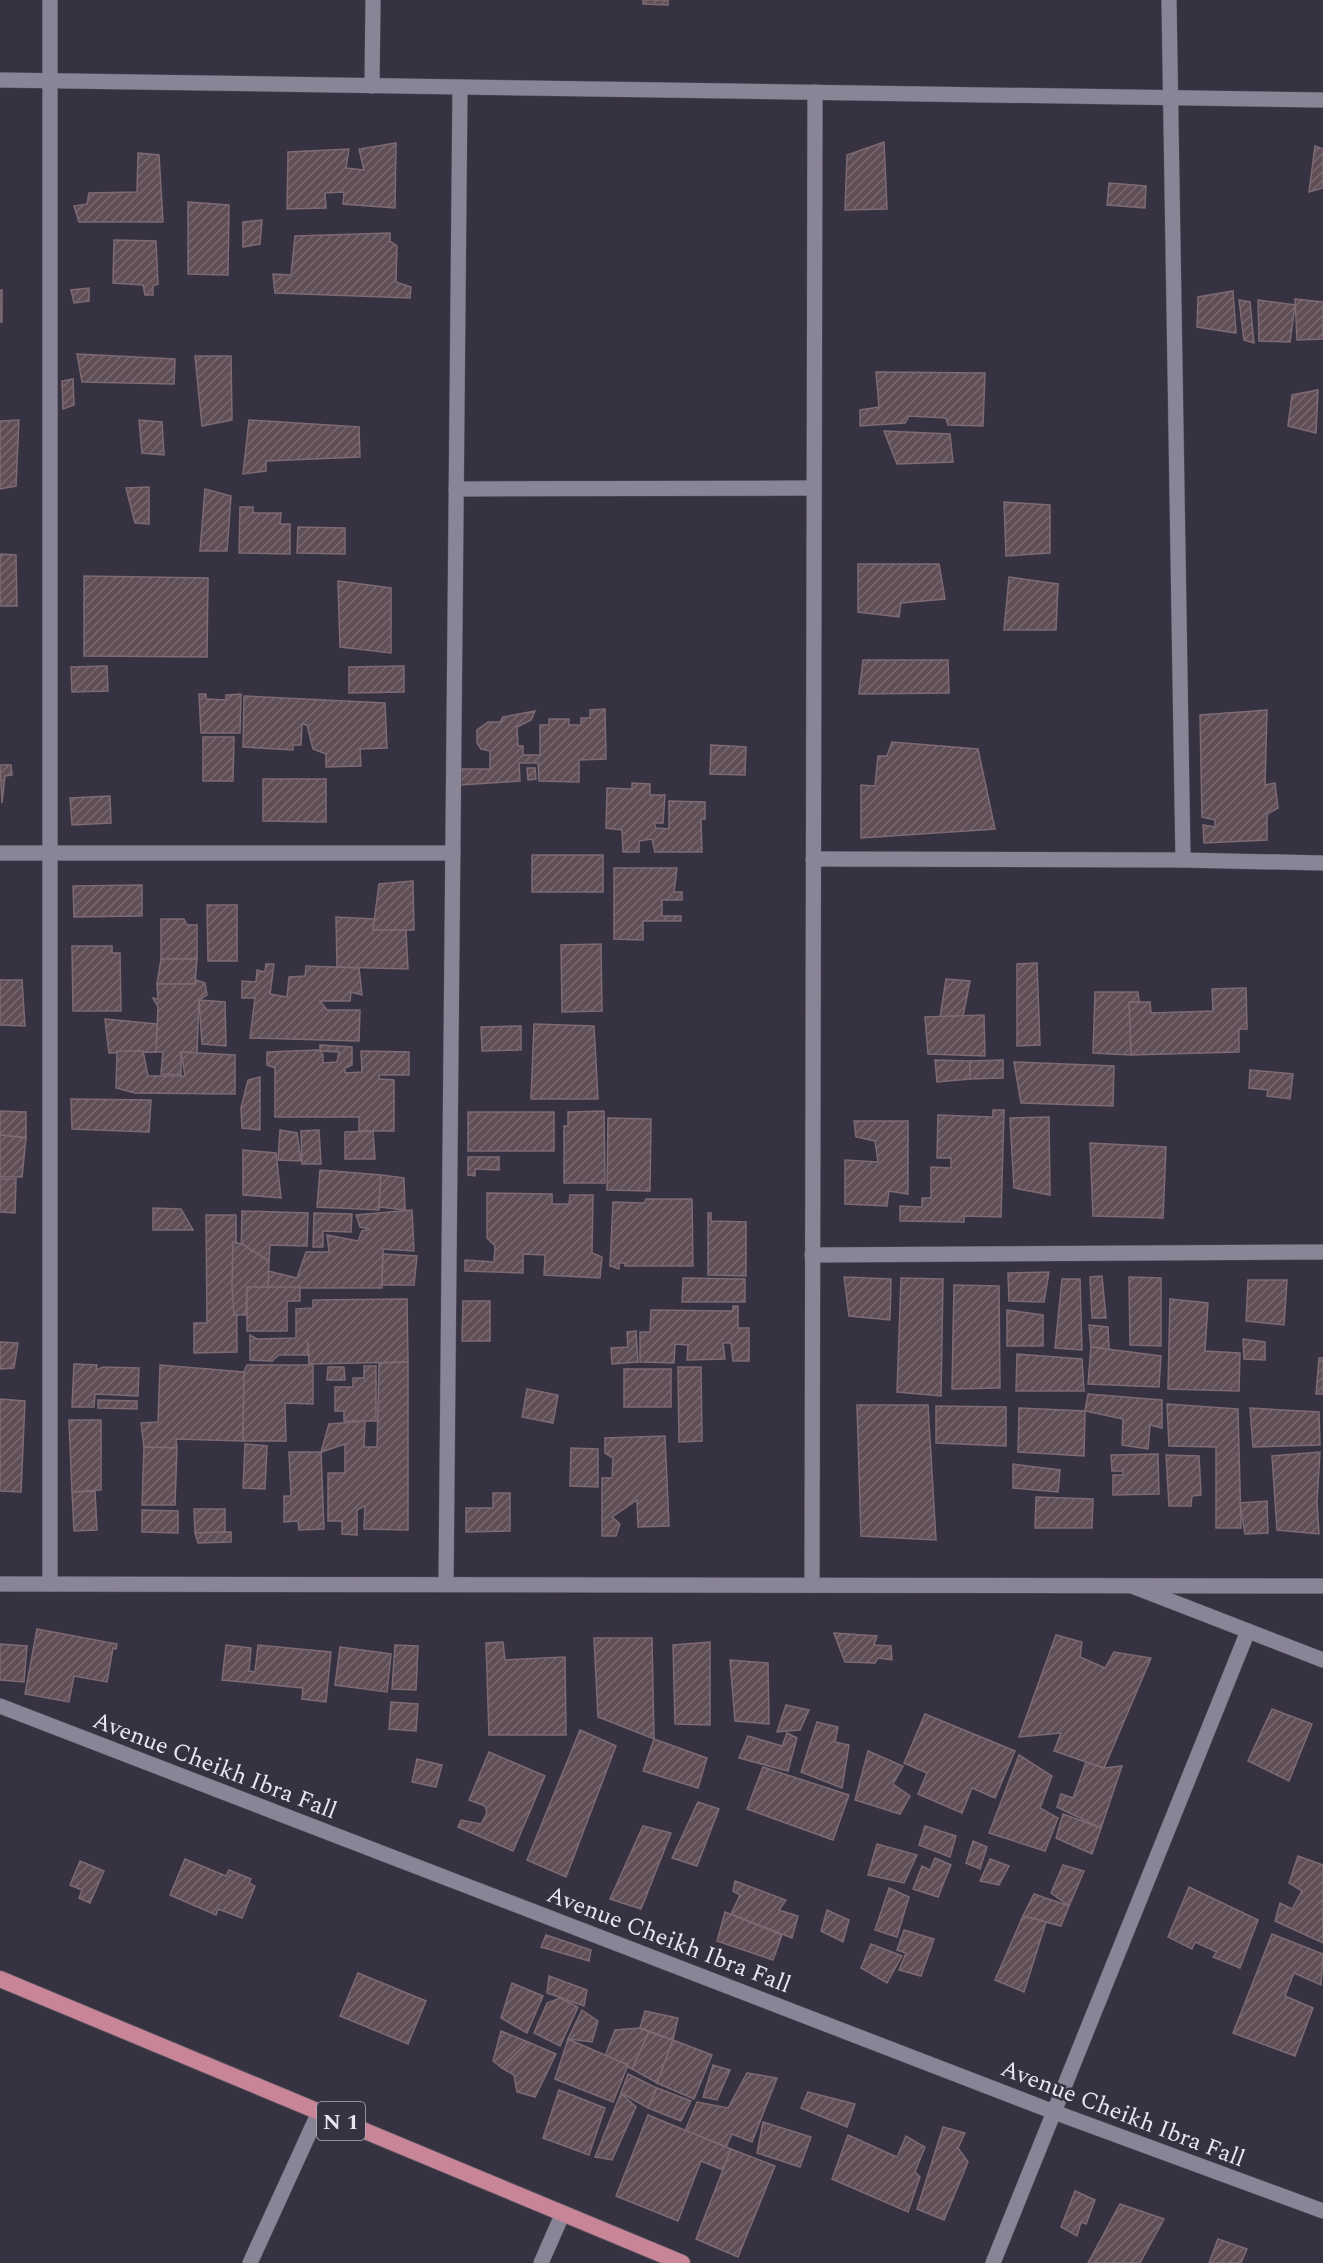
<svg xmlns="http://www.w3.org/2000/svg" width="1323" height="2263" font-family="Spectral,serif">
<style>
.building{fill:url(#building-hatch);stroke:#7d6a73;stroke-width:1.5}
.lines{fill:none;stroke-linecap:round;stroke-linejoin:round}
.minor-casing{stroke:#534f5b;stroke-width:16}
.tertiary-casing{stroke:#534f5b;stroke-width:16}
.trunk-casing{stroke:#534f5b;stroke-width:18}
.minor{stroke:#898496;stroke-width:15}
.tertiary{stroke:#898496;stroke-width:15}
.trunk{stroke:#c88597;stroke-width:16}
.labels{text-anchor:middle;stroke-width:5;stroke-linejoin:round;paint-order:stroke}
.shield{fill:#363241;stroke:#b3b0bb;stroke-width:1.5}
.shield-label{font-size:22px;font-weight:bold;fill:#e8e6ef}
.street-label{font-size:24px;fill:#e8e6ef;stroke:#363241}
</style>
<defs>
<pattern id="building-hatch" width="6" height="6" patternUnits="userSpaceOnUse" patternTransform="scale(1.5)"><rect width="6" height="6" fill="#604e56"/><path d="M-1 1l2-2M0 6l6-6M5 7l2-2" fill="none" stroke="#77686f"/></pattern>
</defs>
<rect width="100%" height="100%" fill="#363241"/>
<g class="building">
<polygon points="643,0 668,0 668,5 643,4"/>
<polygon points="884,142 887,209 845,210 847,155"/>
<polygon points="396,143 395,208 343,204 344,192 325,193 326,208 287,209 288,152 349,149 346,168 364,170 359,149"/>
<polygon points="1315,146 1323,149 1323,188 1309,192"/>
<polygon points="138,153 159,155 163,222 79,222 74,206 87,204 89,193 137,192"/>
<polygon points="1109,183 1146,186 1145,208 1107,205"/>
<polygon points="188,202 229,205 228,275 188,274"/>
<polygon points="262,220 260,244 243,247 243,222"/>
<polygon points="390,233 390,241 397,246 396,282 411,287 410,298 275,293 273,274 291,275 295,236"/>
<polygon points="114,240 156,241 158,284 153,286 153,295 145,295 143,285 113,283"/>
<polygon points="89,288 89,301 74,303 71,290"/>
<rect x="0" y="290" width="2" height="32"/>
<polygon points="1233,291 1236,333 1197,327 1198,297"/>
<polygon points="1295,299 1323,302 1323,339 1297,340"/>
<polygon points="1239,300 1250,302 1254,343 1244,340"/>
<polygon points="1258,300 1295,305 1290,342 1259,341"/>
<polygon points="77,354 175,359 174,384 82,382"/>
<polygon points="195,356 231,356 232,420 202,426"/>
<polygon points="876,372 985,373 983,426 948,425 946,418 909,416 905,423 860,426 860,410 879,407"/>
<polygon points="73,379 74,405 63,409 62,381"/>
<polygon points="1318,390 1316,433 1288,426 1292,395"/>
<polygon points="19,420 16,486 0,489 0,421"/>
<polygon points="139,420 162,422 164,455 142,453"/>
<polygon points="249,420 359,427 360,457 266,461 266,471 243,474"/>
<polygon points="884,431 950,434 953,462 897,464"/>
<polygon points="149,487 149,524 135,523 126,488"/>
<polygon points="205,489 231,496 227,551 200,551"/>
<polygon points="1004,502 1050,505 1050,553 1006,556"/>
<polygon points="240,507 253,507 253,513 281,513 280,524 290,524 290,554 239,553"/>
<polygon points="298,527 345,528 345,554 297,553"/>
<polygon points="0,554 16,555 17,606 0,606"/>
<polygon points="858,564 939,564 945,599 901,603 899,617 858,612"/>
<polygon points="84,576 208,578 207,657 84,656"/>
<polygon points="1009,577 1058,584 1056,630 1004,630"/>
<polygon points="338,581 391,588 391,653 340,647"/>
<polygon points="863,660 948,660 949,693 859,694"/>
<polygon points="107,666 108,691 72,692 71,667"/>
<polygon points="404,666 404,692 349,693 349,667"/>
<polygon points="199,694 206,694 206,699 226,700 226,695 241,694 240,733 201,733"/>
<polygon points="244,696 385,703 387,748 360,749 361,766 326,767 326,754 313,749 307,725 302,724 301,745 293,745 293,750 243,747"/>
<polygon points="605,709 606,759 579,760 579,782 539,781 538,763 519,763 520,781 460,785 459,769 490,769 490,751 481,749 477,743 477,730 488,722 500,722 503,717 535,711 531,720 517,727 518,746 523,746 523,755 540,755 540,725 549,725 549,719 569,719 569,725 581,725 581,718 590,718 590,710"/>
<polygon points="1267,710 1265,785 1275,783 1278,808 1267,814 1267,840 1204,843 1203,825 1215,827 1215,820 1202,817 1200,715"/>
<polygon points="203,737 234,737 233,781 203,781"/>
<polygon points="892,742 978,749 995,829 861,838 861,785 875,786 878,756 887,756"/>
<polygon points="711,745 746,747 745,775 710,774"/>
<polygon points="0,765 11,765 12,775 5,776 2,803"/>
<polygon points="527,768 535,768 536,779 528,780"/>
<polygon points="263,779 326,779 326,822 263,821"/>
<polygon points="632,783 650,784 650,795 665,795 663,823 654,823 656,828 669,829 669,801 705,802 705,819 701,819 702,852 655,852 652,839 639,841 639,852 623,852 622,830 606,828 607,788 632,789"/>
<polygon points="110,796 111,823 72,825 70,798"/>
<rect x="532" y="855" width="71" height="37"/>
<polygon points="614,868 677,868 674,892 682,892 682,900 662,900 662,916 681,916 681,921 643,921 643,940 614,939"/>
<polygon points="413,881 414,930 373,930 379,884"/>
<polygon points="142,885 142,916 74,917 73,886"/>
<polygon points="207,905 237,905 237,961 208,961"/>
<polygon points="336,917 374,919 373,930 406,930 408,969 337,967"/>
<polygon points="161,919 184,919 187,925 197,925 197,959 161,959"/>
<polygon points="601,944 602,1011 562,1012 561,945"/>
<polygon points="72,946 112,946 112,953 120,953 121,1011 73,1011"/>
<polygon points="161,959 197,959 195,984 157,984"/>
<polygon points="1037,963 1040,1045 1017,1046 1017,964"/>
<polygon points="266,964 274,964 270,994 287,997 289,977 305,976 306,966 359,968 362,995 351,992 350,1001 320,1001 327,1010 360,1010 359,1041 250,1038 255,998 242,998 242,981 256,982 257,970 265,972"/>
<polygon points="946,979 970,981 963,1016 940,1017"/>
<polygon points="0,980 22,980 25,1026 0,1025"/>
<polygon points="196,980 205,983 207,995 199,1000 197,1053 181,1052 181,1075 161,1074 163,1052 156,1052 158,1007 153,998 158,999 157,984 195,984"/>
<polygon points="1246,988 1247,1029 1239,1029 1239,1052 1131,1055 1129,1002 1150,1002 1151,1013 1213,1011 1212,989"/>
<polygon points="1095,992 1138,992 1139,1002 1129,1002 1131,1055 1093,1053"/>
<polygon points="199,1000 225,1002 226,1046 202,1044"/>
<polygon points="984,1015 985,1056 928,1054 925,1017"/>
<polygon points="105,1019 157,1024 156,1052 109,1053"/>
<polygon points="534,1024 594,1026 598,1099 531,1099"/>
<polygon points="521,1026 521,1050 482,1051 481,1027"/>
<polygon points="320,1045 352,1047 352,1065 345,1068 345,1073 362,1072 361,1051 409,1052 409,1075 379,1075 379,1079 394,1080 394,1131 359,1131 359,1117 275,1117 275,1068 267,1065 267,1052 318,1050 323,1054 323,1063 337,1062 339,1052 320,1051"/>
<polygon points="117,1051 143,1051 148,1076 185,1076 181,1052 235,1055 235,1094 135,1093 116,1088"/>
<polygon points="935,1060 970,1061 970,1079 937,1082"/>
<polygon points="1003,1060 1003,1078 970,1079 970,1061"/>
<polygon points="1014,1062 1114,1066 1113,1106 1021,1103"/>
<polygon points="1250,1070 1293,1074 1290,1099 1267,1096 1268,1090 1249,1088"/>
<polygon points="260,1077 260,1130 242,1128 241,1108 248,1080"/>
<polygon points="71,1099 151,1100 149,1132 72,1129"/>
<polygon points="993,1110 1004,1110 1001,1217 964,1216 964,1222 900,1221 900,1206 922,1207 922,1198 931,1198 931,1167 951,1168 951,1158 937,1158 938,1115 993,1117"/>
<polygon points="0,1111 26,1112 26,1138 0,1135"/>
<polygon points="604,1111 605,1183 564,1183 564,1126 568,1126 568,1112"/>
<rect x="468" y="1112" width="86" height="39"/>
<polygon points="1049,1117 1050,1195 1014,1188 1010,1118"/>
<polygon points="608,1118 651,1119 650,1191 607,1190"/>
<polygon points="854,1121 908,1121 908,1194 889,1191 887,1206 845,1204 845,1160 878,1162 875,1141 856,1137"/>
<polygon points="280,1130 297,1133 301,1161 278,1160"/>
<polygon points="319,1130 321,1164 302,1164 301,1131"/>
<polygon points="373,1131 375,1159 345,1159 345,1132"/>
<polygon points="0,1135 26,1138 22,1177 0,1177"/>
<polygon points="1090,1143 1166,1147 1163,1218 1093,1216"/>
<polygon points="243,1150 276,1153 281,1198 243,1195"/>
<polygon points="468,1157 499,1157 499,1170 475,1169 475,1176 468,1175"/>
<polygon points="320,1170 381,1175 379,1210 317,1207"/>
<polygon points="381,1175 404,1178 405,1210 379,1207"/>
<polygon points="0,1179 16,1179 15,1213 0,1212"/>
<polygon points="487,1193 552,1194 552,1204 569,1204 570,1195 593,1195 592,1253 602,1257 600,1278 544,1275 545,1255 523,1254 523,1273 465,1271 465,1260 494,1262 495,1246 487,1238"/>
<polygon points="646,1199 692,1199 693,1266 625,1266 625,1263 619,1263 619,1269 610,1266 613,1202 644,1203"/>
<polygon points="153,1208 181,1209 193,1230 153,1230"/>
<polygon points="412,1210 414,1251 383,1249 382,1288 268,1288 268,1271 297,1278 306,1252 329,1252 327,1235 358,1241 362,1231 370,1229 360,1227 356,1215"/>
<polygon points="242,1211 308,1213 307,1246 270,1245 269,1261 241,1260"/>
<polygon points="314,1213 352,1214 351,1232 323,1231 323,1247 313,1247"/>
<polygon points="708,1213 711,1213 711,1221 746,1222 746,1276 708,1275"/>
<polygon points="206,1215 236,1215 237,1352 194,1353 194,1323 207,1323"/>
<polygon points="233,1242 242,1244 269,1261 268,1288 247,1287 246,1315 234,1315 232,1287"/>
<polygon points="383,1254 417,1256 414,1285 382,1285"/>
<polygon points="1049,1272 1044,1302 1009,1301 1008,1273"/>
<polygon points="1102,1276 1106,1318 1092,1318 1090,1277"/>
<polygon points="844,1277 891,1279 890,1320 849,1316"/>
<polygon points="1129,1277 1161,1278 1161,1346 1130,1345"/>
<polygon points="683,1278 745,1279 745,1302 682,1302"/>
<polygon points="901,1278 943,1279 941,1396 897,1392"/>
<polygon points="1062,1279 1080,1279 1082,1350 1055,1348"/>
<polygon points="1248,1280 1287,1280 1284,1325 1246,1321"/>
<polygon points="954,1285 999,1286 1000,1388 952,1389"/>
<polygon points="247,1287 300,1287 300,1301 287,1301 287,1331 247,1331"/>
<polygon points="407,1299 408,1362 309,1364 308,1342 307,1355 279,1355 272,1361 250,1360 250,1335 257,1339 296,1338 296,1309 313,1308 313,1300"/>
<polygon points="1170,1299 1208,1303 1205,1351 1240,1353 1239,1391 1168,1389"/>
<polygon points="463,1301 490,1301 490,1341 462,1341"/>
<polygon points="733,1306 738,1306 738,1328 749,1328 749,1361 733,1361 731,1343 723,1343 725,1359 687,1360 688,1345 675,1344 674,1363 640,1362 640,1332 650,1332 651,1310 733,1311"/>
<polygon points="1007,1310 1043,1315 1043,1346 1007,1346"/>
<polygon points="1089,1325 1108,1327 1109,1349 1091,1347"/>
<polygon points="636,1331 638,1362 612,1364 611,1348 628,1347 627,1332"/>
<polygon points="1243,1339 1265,1342 1265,1360 1244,1359"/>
<polygon points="0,1342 18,1343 14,1368 0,1369"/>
<polygon points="1091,1347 1161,1356 1159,1387 1088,1384"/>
<polygon points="1017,1354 1082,1359 1084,1391 1016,1391"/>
<polygon points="1319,1358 1323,1358 1323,1394 1316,1394"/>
<polygon points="408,1362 408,1530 364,1529 365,1506 357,1510 357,1535 342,1534 342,1521 328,1521 328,1473 345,1473 345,1444 321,1452 329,1424 365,1421 364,1447 377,1447 379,1363"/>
<polygon points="74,1364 97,1365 96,1370 103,1367 139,1368 138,1396 95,1394 94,1407 72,1407"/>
<polygon points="160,1365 244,1372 243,1441 176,1439 177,1448 144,1447 141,1423 158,1422"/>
<polygon points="247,1365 313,1365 313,1404 285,1403 286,1441 243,1441 244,1372"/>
<polygon points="364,1366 376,1366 376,1421 344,1421 344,1411 335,1411 335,1387 353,1387 353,1378 364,1378"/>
<polygon points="328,1367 344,1367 345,1380 327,1380"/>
<polygon points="678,1367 701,1367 702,1441 679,1442"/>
<rect x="624" y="1369" width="47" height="38"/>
<polygon points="527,1389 558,1395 553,1423 522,1417"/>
<polygon points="1088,1394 1162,1400 1162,1428 1150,1425 1148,1449 1122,1445 1123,1419 1085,1411"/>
<polygon points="0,1399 25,1401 21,1492 0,1491"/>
<polygon points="98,1400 137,1401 137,1409 98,1408"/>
<polygon points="1167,1404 1238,1409 1241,1528 1216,1528 1216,1447 1169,1446"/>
<polygon points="857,1405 928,1405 936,1540 861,1536"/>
<polygon points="936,1406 1006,1407 1006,1446 936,1443"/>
<polygon points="1019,1408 1085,1411 1084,1456 1018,1452"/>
<polygon points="1250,1408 1319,1412 1320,1445 1253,1447"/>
<polygon points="69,1420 101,1420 101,1490 72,1492"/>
<polygon points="665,1436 669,1526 638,1527 637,1500 612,1517 620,1524 616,1536 602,1536 602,1478 612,1478 613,1458 605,1453 605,1438"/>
<polygon points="245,1444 267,1446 265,1489 243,1488"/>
<polygon points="144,1447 177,1448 175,1505 142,1505"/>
<polygon points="571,1448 598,1449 598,1487 570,1486"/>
<polygon points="289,1452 321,1452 324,1529 299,1530 298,1521 284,1522 284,1496 291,1496"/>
<polygon points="1320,1452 1317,1502 1319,1534 1277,1530 1272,1456"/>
<polygon points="1158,1454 1159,1494 1113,1495 1113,1475 1123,1475 1123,1471 1112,1471 1111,1455"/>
<polygon points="1166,1455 1199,1456 1201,1495 1192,1496 1191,1506 1169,1506"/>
<polygon points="1013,1464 1060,1470 1058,1492 1013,1488"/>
<polygon points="95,1491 97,1530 74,1531 72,1492"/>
<polygon points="493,1493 510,1493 510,1531 466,1532 466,1508 493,1508"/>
<polygon points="1036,1497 1093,1499 1092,1528 1035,1528"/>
<polygon points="1267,1501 1268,1533 1245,1534 1240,1503"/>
<polygon points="194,1509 225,1509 225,1532 195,1533"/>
<polygon points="142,1510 178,1511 178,1533 142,1532"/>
<polygon points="231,1532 231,1542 198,1543 195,1533"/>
<polygon points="37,1629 117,1644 116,1649 113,1648 107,1682 74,1676 69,1702 25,1694"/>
<polygon points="834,1633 877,1636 874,1645 891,1646 892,1660 878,1658 875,1663 845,1662"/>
<polygon points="1056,1635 1082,1642 1080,1657 1105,1668 1114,1652 1151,1658 1104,1768 1054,1751 1061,1733 1019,1737"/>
<polygon points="594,1638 652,1638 654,1739 598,1717"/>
<polygon points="503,1642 505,1660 565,1657 566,1735 489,1735 486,1643"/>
<polygon points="710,1642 710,1725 675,1724 673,1645"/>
<polygon points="0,1644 27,1646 24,1682 0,1680"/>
<polygon points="226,1645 251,1648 249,1671 255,1672 258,1645 331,1652 326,1702 302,1699 303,1688 222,1680"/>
<polygon points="395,1645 418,1646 416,1690 392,1689"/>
<polygon points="340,1647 391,1654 387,1692 335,1685"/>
<polygon points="730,1660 768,1663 769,1724 735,1721"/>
<polygon points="391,1702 418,1704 416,1731 389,1729"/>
<polygon points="786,1705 809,1710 800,1730 777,1732"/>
<polygon points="1272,1709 1312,1724 1289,1781 1248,1761"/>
<polygon points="925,1714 1015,1751 995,1798 972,1788 962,1813 918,1794 927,1773 904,1763"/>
<polygon points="817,1722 838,1727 835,1742 849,1745 842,1788 801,1772"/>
<polygon points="580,1730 616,1746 566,1877 527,1860"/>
<polygon points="787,1733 797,1738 788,1771 739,1758 748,1736 782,1746"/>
<polygon points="654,1739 707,1758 698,1788 643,1771"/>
<polygon points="868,1751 903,1766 893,1784 910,1796 900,1814 855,1800"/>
<polygon points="489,1752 545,1776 513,1851 458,1827 461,1820 481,1824 487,1813 485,1806 469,1800"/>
<polygon points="1019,1755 1052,1776 1040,1808 1058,1818 1045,1851 989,1833"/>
<polygon points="417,1759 442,1765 436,1787 412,1782"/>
<polygon points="1086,1762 1104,1768 1122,1766 1101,1828 1057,1807 1061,1794 1073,1798"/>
<polygon points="763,1767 849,1795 833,1840 747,1809"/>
<polygon points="698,1802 719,1809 697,1866 672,1858"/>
<polygon points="1063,1814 1101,1828 1092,1854 1056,1838"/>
<polygon points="643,1826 671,1833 641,1909 610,1899"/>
<polygon points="925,1826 956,1836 950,1857 919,1845"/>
<polygon points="973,1841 987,1847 980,1869 966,1863"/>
<polygon points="877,1844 917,1855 904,1883 868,1875"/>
<polygon points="1298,1856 1323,1865 1323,1943 1275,1921 1280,1903 1292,1909 1302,1891 1289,1883"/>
<polygon points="935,1858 951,1865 938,1897 913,1889 922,1866 930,1870"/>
<polygon points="185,1859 226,1876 229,1870 251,1879 249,1883 255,1886 242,1918 218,1909 216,1915 170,1895"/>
<polygon points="990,1859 1009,1866 999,1885 980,1881"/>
<polygon points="80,1861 104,1871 90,1903 79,1898 82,1890 70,1885"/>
<polygon points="1063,1865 1084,1871 1069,1906 1051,1893"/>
<polygon points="735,1881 786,1900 779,1910 798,1916 792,1938 731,1914 740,1895 733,1891"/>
<polygon points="1189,1887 1258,1920 1240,1968 1213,1957 1217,1952 1195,1942 1192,1949 1168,1937"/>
<polygon points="889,1888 909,1897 897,1937 875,1930"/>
<polygon points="1034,1894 1069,1906 1061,1926 1023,1916"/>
<polygon points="827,1910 849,1920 843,1942 821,1931"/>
<polygon points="725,1912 782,1935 773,1960 717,1941"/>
<polygon points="1023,1916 1046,1922 1024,1992 995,1980"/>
<polygon points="904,1930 934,1939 921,1976 899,1970 906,1953 897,1950"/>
<polygon points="1272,1934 1323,1954 1321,1985 1294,1973 1285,1996 1313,2008 1295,2056 1233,2033"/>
<polygon points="546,1935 591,1950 589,1961 541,1947"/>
<polygon points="871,1944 902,1956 887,1983 861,1968"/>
<polygon points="358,1973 426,2001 408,2044 340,2016"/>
<polygon points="549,1976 587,1990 584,2006 547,1993"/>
<polygon points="512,1983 543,1996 527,2033 501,2018"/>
<polygon points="560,1998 578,2007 560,2046 534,2033 547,2003"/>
<polygon points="582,2010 598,2021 592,2042 568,2039"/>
<polygon points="645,2011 678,2018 673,2040 640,2028"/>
<polygon points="640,2028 649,2032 632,2069 605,2056 615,2030"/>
<polygon points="501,2031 528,2042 502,2068 493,2061"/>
<polygon points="649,2032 673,2040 657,2083 632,2069"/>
<polygon points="568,2039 628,2065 613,2102 555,2079"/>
<polygon points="673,2040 712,2055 694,2099 657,2083"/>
<polygon points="528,2042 556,2054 535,2097 517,2092 514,2075 502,2068"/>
<polygon points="713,2065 730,2070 717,2100 703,2097"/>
<polygon points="747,2073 777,2078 752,2142 732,2134 726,2147 685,2131 697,2102 728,2108"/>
<polygon points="628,2074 657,2088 648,2108 621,2093"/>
<polygon points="657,2088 691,2101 681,2121 648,2108"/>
<polygon points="559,2090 605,2108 589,2155 543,2138"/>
<polygon points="808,2092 855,2104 847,2127 801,2108"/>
<polygon points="621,2093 636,2107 612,2160 595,2157"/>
<polygon points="648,2115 731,2149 723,2170 701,2161 678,2221 616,2196"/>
<polygon points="763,2122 811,2137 800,2167 757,2153"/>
<polygon points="943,2127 965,2133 958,2148 968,2162 944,2220 917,2209"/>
<polygon points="848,2135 897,2157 906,2136 925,2147 915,2172 920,2177 908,2212 832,2179"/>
<polygon points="731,2149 775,2166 738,2257 696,2239"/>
<polygon points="1075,2191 1095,2200 1086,2224 1081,2222 1077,2236 1061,2227"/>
<polygon points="1120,2204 1164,2219 1140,2263 1088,2263"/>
<polygon points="1218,2239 1247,2249 1241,2263 1209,2263"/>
</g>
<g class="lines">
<defs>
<g id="minor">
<polyline points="1169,0 1183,860"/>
<polyline points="0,80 1323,100"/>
<polyline points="372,86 373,0"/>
<polyline points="456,489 814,488"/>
<polyline points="0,853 453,853"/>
<polyline points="813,859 1183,860 1323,863"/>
<polyline points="812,1255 1323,1252"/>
<polyline points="50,1584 50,0"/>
<polyline points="446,1584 460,87"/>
<polyline points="812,1585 815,92"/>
<polyline points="1132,1586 1323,1660"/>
<polyline points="0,1706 1054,2112 1323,2211"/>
<polyline points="250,2263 319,2112"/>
<polyline points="541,2263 563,2213"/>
<polyline points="993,2263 1248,1631"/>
</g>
<polyline id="tertiary" points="0,1584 1323,1586"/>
<polyline id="trunk" points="0,1979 682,2263"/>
</defs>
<use href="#minor" class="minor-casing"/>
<use href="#tertiary" class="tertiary-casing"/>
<use href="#trunk" class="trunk-casing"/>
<use href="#minor" class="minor"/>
<use href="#tertiary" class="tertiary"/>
<use href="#trunk" class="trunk"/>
</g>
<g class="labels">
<rect class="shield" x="317" y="2102" width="48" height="38" rx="4.5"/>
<g class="shield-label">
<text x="341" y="2129">N 1</text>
</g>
<g class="street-label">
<text transform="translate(215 1765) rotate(21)" y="8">Avenue Cheikh Ibra Fall</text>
<text transform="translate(669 1939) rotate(21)" y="8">Avenue Cheikh Ibra Fall</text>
<text transform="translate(1123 2113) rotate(21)" y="8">Avenue Cheikh Ibra Fall</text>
</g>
</g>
</svg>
